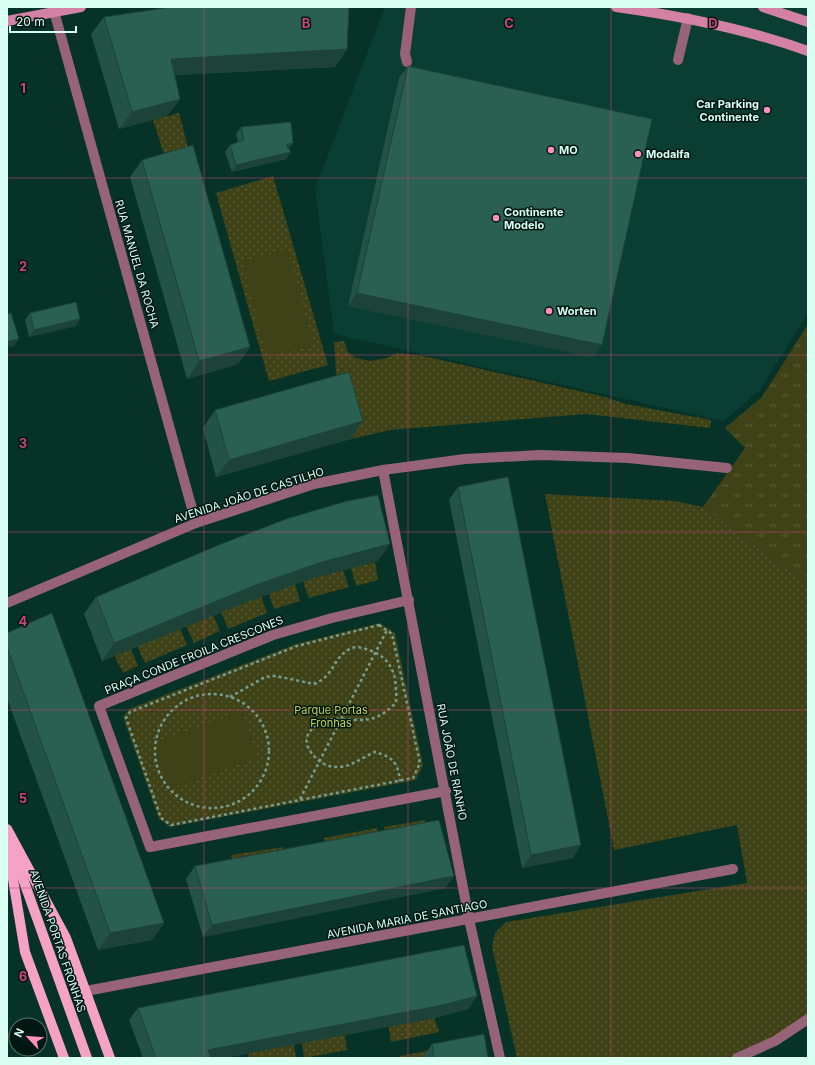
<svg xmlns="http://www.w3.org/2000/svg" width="815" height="1065" font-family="Inter,sans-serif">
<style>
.built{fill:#0a3e33}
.grass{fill:url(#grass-tufts)}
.park{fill:url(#park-dots)}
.pitch{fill:#3f4216}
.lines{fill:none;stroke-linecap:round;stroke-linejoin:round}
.path{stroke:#759d92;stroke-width:2.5;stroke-dasharray:3 3;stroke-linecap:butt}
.lane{stroke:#966378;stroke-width:10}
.street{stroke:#966378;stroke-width:10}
.secondary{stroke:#d382a4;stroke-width:10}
.primary{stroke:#f6a2c5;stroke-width:10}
.wall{fill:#235346}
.shaded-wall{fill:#1d4339}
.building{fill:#296051;stroke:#1d4339}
.grid{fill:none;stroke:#c74679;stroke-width:1;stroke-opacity:0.55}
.poi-dot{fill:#fd8ebe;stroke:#011711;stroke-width:1.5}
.labels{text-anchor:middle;stroke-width:3;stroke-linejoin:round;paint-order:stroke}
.poi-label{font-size:11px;font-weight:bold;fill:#dafff3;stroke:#011711;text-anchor:start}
.street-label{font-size:11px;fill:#dafff3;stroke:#011711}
.park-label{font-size:11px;fill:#c5d050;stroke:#011711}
.grid-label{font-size:13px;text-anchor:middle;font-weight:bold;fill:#c74679;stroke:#011711;stroke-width:3;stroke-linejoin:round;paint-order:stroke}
</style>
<defs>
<pattern id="grass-tufts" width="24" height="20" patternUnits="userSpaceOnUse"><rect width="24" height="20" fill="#3f4216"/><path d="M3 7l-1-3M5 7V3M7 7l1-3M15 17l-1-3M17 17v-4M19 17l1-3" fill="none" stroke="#5a5e38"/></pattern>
<pattern id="park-dots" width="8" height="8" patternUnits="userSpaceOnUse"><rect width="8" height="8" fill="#3f4216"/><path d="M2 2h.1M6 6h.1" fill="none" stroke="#5a5e38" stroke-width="1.8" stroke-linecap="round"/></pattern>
</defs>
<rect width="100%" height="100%" fill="#063228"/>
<polygon class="built" points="385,7 808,7 808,313 760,390 724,421 334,334 315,189"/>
<polygon class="grass" points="808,324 808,585 703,507 745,448 725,428 762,397"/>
<g class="park">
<polygon points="179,113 190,155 167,163 153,120"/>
<polygon points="273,176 328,365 269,381 216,193"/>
<polygon points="344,341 348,352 356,358 370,361 387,358 397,353 423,356 601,396 626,404 711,420 710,428 586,414 390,430 351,439 337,389 334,342"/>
<polygon points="545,494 675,501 703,507 808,585 808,1015 794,1028 734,1058 517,1058 492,947 495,933 506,922 747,883 737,825 614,850"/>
<polygon points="375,562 378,580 356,586 351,568"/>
<polygon points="343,570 349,587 309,598 303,581"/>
<polygon points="295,584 300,601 274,609 269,594"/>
<polygon points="261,596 267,613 228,629 221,612"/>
<polygon points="213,615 220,631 194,643 186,626"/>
<polygon points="380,623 395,633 423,765 416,780 170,827 159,819 123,717 129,709 296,644"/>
<polygon points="180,628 187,645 145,663 137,646"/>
<polygon points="131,649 138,666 123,673 114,655"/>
<polygon points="425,820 428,833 386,841 384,827"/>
<polygon points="377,828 381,842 327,852 324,838"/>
<polygon points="283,847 286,860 234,870 231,855"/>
<polygon points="434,1018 439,1032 391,1042 389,1027"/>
<polygon points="345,1035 347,1050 304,1058 302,1043"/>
<polygon points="469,1043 423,1058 401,1058 400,1056"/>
<polygon points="294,1045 296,1058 249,1058 248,1053"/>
</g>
<g class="pitch">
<polygon points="288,249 313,345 267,357 242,262"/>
<polygon points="242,711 258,757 168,790 152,744"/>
</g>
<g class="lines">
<g class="path">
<polygon points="379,625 392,634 420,763 413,778 171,825 161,818 126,718 130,712 297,646"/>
<circle cx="212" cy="751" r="57"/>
<path d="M230,697l35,-20 11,-1 38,8c20,-8 18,-24 34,-34 5,-4 12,-3 18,-1 28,9 31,27 30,54 -7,6 -13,12 -22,15 -23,7 -49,-10 -65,15 -3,4 -3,10 -1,14 8,17 26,25 43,17 8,-3 16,-9 24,-12 18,5 23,11 25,29"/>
<polyline points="300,799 387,630"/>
</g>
<g class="lane">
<polyline points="678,60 688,18"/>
<polyline points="407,62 405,54 411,7"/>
</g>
<g class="street">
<polyline points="54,11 196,523"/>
<polyline points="383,470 469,919 500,1058"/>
<polyline points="409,600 332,618 273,635 99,706 150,847 446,791"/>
<polyline points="7,603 196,523 314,484 383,470 465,459 540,455 628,458 727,468"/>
<polyline points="86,991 733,869"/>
<polyline points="737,1058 775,1041 808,1019"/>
</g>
<g class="secondary">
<path d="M616,7c66,9 130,22 192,44"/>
<polyline points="763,7 808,22"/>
<polyline points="7,21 81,7"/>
</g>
<g class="primary">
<polyline points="7,829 66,938 110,1058"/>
<polyline points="7,843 25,952 64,1058"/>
<polyline points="13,851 87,1058"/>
</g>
</g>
<g class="wall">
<polygon points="104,17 347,49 335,67 175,75 180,99 167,116 119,129 91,34"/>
<polygon points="408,66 593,357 348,306 399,78"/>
<polygon points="241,127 293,143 289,149 291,152 286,159 232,172 225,152 230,145 238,142 236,134"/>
<polygon points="142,160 250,347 238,364 187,379 130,177"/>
<polygon points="30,313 76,326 29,337 25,320"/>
<polygon points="215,410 363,421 351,439 216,477 203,428"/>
<polygon points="458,487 573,858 522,868 449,500"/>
<polygon points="378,561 310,579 244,603 102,661 84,614 96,597"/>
<polygon points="7,633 164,923 152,940 98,950 7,698"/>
<polygon points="195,866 454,876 445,888 203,937 186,879"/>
<polygon points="477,996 468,1009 434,1018 224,1058 143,1058 129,1020 138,1008"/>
<polygon points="432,1044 488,1058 423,1058 423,1057"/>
</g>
<g class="shaded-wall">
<polygon points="347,49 335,67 159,76 171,59"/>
<polygon points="180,99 167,116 119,129 132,112"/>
<polygon points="293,143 288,150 286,145"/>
<polygon points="291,152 286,159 232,172 236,165"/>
<polygon points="357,293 602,345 593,357 348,306"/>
<polygon points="80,319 76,326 29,337 34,330"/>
<polygon points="19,339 14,346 7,347 7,342"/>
<polygon points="250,347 238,364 187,379 199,361"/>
<polygon points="363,421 351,439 216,477 229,460"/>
<polygon points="390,544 378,561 310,579 244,603 102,661 114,643 256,585 322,562"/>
<polygon points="581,845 573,858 522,868 531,855"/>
<polygon points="454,876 445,888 203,937 212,925"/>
<polygon points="164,923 152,940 98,950 110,933"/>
<polygon points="477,996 468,1009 434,1018 224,1058 202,1058 208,1050"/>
</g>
<g class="building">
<polygon points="171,7 349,7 347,49 171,59 180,99 132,112 104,17"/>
<polygon points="408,66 652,119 602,345 357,293"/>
<polygon points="291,122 293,143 286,145 291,152 236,165 230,145 244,140 241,127"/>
<polygon points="193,145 250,347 199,361 142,160"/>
<polygon points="76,302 80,319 34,330 30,313"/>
<polygon points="11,313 19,339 7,342 7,314"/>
<polygon points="349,372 363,421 229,460 215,410"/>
<polygon points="508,477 581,845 531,855 458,487"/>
<polygon points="378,495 390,544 322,562 256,585 114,643 96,597 221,544 289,518 347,501"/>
<polygon points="52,613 164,923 110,933 7,647 7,633"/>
<polygon points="439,820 454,876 212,925 195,866"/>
<polygon points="464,945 477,996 443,1005 208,1050 211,1058 156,1058 138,1008"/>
<polygon points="484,1034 488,1058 434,1058 432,1044"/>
</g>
<path class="grid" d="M204,7v1051M408,7v1051M611,7v1051M7,178h801M7,355h801M7,532h801M7,710h801M7,888h801"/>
<g class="poi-dot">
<circle cx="767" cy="110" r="4"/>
<circle cx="551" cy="150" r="4"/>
<circle cx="638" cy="154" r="4"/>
<circle cx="496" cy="218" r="4"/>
<circle cx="549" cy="311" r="4"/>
</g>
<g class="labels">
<g class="poi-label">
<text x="759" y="108" text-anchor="end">Car Parking<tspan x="759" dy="13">Continente</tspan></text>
<text x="559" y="154">MO</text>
<text x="646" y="158">Modalfa</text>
<text x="504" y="216">Continente<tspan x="504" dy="13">Modelo</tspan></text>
<text x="557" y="315">Worten</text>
</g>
<g class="street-label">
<text transform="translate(137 264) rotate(74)" y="4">RUA MANUEL DA ROCHA</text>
<text transform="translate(249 495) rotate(-18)" y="4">AVENIDA JOÃO DE CASTILHO</text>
<text transform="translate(194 655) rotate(-22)" y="4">PRAÇA CONDE FROILA CRESCONES</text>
<text transform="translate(452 762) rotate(79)" y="4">RUA JOÃO DE RIANHO</text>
<text transform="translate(407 919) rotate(-11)" y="4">AVENIDA MARIA DE SANTIAGO</text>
<text transform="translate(58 941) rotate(71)" y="4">AVENIDA PORTAS FRONHAS</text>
</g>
<g class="park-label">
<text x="331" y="714">Parque Portas<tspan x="331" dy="13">Fronhas</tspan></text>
</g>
</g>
<g class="grid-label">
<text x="306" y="28">B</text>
<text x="509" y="28">C</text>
<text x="713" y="28">D</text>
<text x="23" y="93">1</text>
<text x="23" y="271">2</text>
<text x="23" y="448">3</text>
<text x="23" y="626">4</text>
<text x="23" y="803">5</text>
<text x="23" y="981">6</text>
</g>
<rect width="815" height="1065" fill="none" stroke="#dafff3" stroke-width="16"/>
<g transform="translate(28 1037) rotate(296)"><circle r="19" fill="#011711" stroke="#58746b"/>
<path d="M0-3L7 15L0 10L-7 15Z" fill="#fd8ebe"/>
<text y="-6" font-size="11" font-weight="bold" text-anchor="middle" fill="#dafff3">N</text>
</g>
<path d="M10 26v6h66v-6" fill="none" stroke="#dafff3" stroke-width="2"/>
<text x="16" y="26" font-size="12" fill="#dafff3" stroke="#011711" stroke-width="3" paint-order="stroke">20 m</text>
</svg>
